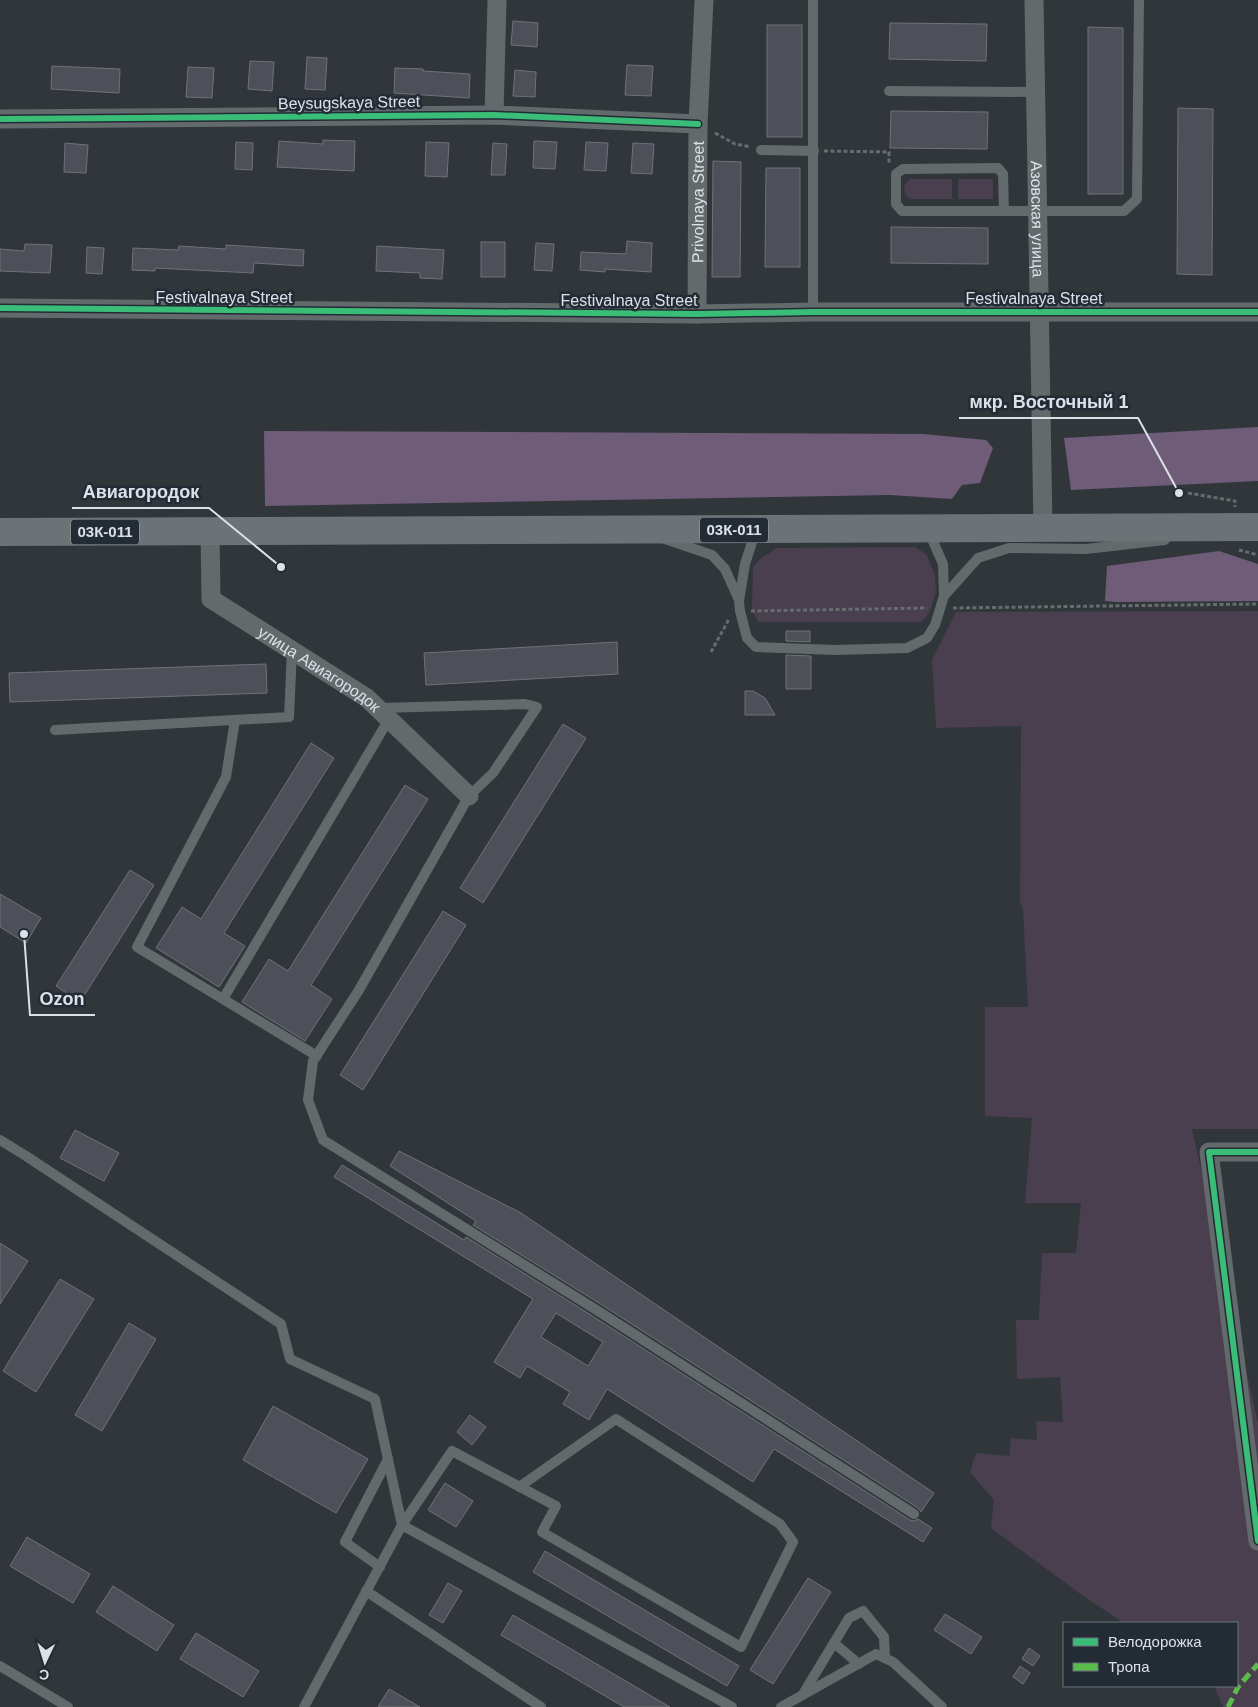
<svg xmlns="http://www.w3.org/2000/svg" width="1258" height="1707" font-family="Arial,sans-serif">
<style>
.green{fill:#493f4f}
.forest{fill:#6e5c78}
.building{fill:#4e5059;stroke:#707277;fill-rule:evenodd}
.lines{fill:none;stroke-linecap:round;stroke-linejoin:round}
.path{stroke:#676c6e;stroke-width:3;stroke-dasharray:4 2.5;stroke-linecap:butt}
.service{stroke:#636a6c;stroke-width:10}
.minor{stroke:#636a6c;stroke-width:19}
.primary{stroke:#6c7377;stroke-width:28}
.quiet{stroke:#5cbc4b;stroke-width:5;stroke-dasharray:10 5;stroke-linecap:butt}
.cycleway-casing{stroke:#232b35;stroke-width:9}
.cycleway{stroke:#3abd76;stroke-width:6}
.labels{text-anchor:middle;stroke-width:5;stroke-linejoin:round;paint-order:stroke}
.shield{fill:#232b35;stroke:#a4aab2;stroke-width:1}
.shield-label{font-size:15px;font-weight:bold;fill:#dce1e8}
.street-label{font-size:16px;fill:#dce1e8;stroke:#232b35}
.leader{fill:none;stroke:#dce1e8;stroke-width:2}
.callout-dot{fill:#dce1e8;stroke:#232b35;stroke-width:2}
.callout-label{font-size:18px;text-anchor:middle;font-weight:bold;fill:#dce1e8;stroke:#232b35;stroke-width:5;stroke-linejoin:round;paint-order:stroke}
</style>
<rect width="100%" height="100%" fill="#31363b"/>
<g class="green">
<path d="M910,179h42v20h-42c-8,-6 -8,-14 0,-20z"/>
<rect x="958" y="179" width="35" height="20"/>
<polygon points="915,547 926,554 935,575 936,592 929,613 922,622 758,622 752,609 753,567 760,559 777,548"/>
<polygon points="1258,611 1258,1129 1192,1129 1258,1423 1258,1707 1223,1707 1214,1686 1237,1686 1237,1623 1124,1623 1079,1593 991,1528 994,1500 970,1472 976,1453 1009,1456 1011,1438 1037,1440 1036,1421 1063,1422 1060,1377 1017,1379 1016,1320 1039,1320 1042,1253 1076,1253 1081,1203 1025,1203 1032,1118 985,1116 985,1007 1028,1007 1023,908 1020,903 1021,726 936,728 932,660 956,612"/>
</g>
<g class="forest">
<polygon points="1258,427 1258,481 1071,490 1064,438"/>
<polygon points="264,431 923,434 986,440 993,448 980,483 962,485 952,499 890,495 265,506"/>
<polygon points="1219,551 1258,564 1258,601 1117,602 1105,601 1107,566"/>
</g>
<g class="building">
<polygon points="513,21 538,23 537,47 511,45"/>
<polygon points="890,23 987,24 986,61 889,59"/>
<rect x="767" y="25" width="35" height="112"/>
<polygon points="1088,27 1123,28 1123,194 1088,194"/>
<polygon points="307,57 327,58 325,90 305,89"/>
<polygon points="250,61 274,62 272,91 248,89"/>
<polygon points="627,65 653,66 651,96 625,95"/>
<polygon points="52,66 120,69 119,93 51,89"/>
<polygon points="188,67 214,68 212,98 186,97"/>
<polygon points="395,68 423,69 423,71 470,74 469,98 394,93"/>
<polygon points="515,70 536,72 535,97 513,96"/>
<polygon points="1178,108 1213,109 1212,275 1177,274"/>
<polygon points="891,111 988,112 987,149 890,148"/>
<polygon points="323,140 355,141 354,171 277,167 279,141 323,144"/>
<polygon points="534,141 557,142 555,169 533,168"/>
<polygon points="236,142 253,143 252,170 235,169"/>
<polygon points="426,142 449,143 447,177 425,176"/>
<polygon points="586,142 608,143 606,171 584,170"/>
<polygon points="65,143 88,145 86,173 64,172"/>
<polygon points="493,143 507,144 505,175 491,175"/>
<polygon points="633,143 654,144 652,174 631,173"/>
<polygon points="713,161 741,162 740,277 712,277"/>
<polygon points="766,168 800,168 800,267 765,267"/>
<polygon points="891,227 988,228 988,264 891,263"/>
<polygon points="627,241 652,243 651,272 605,269 605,272 580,270 581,252 626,254"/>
<rect x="481" y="242" width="24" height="35"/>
<polygon points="536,243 554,244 552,271 534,270"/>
<polygon points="25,244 52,245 50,273 0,271 0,249 24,251"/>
<polygon points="226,245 304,250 303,266 254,263 253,273 155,268 155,271 132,270 133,248 178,250 179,246 226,249"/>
<polygon points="377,246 444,250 442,279 420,278 420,273 376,271"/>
<polygon points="87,247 104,248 102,274 86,273"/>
<polygon points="786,631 810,631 810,642 786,641"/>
<polygon points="617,642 618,674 426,685 424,653"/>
<polygon points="786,655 811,656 811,689 786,689"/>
<polygon points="266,664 267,693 10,702 9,673"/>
<polygon points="745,691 753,691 765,698 775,715 745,715"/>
<polygon points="563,724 586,738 483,903 460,888"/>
<polygon points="311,743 334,758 224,933 245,946 219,987 156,948 182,907 201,919"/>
<polygon points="405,785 428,799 311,985 332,999 305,1041 242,1002 269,959 288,971"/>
<polygon points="130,870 154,885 80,1002 56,986"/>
<polygon points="0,894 41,918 26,943 0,927"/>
<polygon points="443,911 466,925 363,1090 340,1075"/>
<polygon points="75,1130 119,1153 104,1181 60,1158"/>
<polygon points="399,1151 521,1213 934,1493 921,1512 918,1508 599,1303 473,1225 476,1221 390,1166"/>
<path d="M342,1165l122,75 2,-3 125,78 319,205 4,1 4,-2 14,9 -9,14 -149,-93 -21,33 -146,-93 -18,31 -26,-16 7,-12 -43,-26 -7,12 -26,-16 39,-63 -199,-122zM556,1313l47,29 -15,24 -47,-29z"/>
<polygon points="0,1243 28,1261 0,1304"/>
<polygon points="60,1279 94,1299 36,1392 3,1371"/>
<polygon points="129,1323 156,1339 102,1431 75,1415"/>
<polygon points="273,1406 368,1459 336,1513 243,1460"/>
<polygon points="470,1415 486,1427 472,1445 457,1432"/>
<polygon points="445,1483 473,1501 456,1527 428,1510"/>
<polygon points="27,1537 90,1574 73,1603 10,1566"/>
<polygon points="545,1551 739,1666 727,1686 533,1572"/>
<polygon points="808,1578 831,1592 773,1684 750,1670"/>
<polygon points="448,1583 462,1591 443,1623 429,1615"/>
<polygon points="113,1586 174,1625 157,1651 96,1612"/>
<polygon points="945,1614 982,1637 971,1654 934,1630"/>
<polygon points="513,1615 670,1707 624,1707 501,1635"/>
<polygon points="196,1633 259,1671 243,1697 180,1659"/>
<polygon points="1029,1648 1040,1656 1033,1666 1022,1659"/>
<polygon points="1020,1666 1030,1673 1023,1684 1013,1677"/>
<polygon points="389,1689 420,1707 378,1707"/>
</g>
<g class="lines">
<g class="path">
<polyline points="715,133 735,144 751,147"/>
<polyline points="824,151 889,152 889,164"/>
<polyline points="1188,493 1235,501 1235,507"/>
<polyline points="1239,550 1258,555"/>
<polyline points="953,608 1258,604"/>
<polyline points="751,611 927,608"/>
<polyline points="711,652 729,619"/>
</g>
<g class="service">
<polyline points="813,0 813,312"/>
<polyline points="889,91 1035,92"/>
<polyline points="761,150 814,151"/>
<polyline points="1004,211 1003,174 998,168 903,169 896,174 896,204 902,211 1124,211 1137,199 1139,0"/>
<polyline points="756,530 745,564 739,601 740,611 747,638 756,647 835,650 907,648 927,638 935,625 944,596 978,558 1009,548 1086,549 1165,540"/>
<polyline points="928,530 943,564 944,596"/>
<polyline points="665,539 712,555 725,569 739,600"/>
<polyline points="379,708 525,704 537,707 493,773 469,796 359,990 313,1061 308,1100 323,1140 595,1309 914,1514"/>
<polyline points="235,720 226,777 137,947 317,1056"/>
<polyline points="55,730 289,717 292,650"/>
<polyline points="223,999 389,719"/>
<polyline points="0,1140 26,1156 281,1324 290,1359 375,1399 402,1525 732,1707"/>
<polyline points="380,1567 345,1542 388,1459"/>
<polyline points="366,1591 541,1707"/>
<polyline points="834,1643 859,1664"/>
<polyline points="0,1666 68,1707"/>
<polyline points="803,1694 849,1618 863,1611 884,1637 885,1658"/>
<polyline points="304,1707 402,1525 452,1451 556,1506 542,1532 741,1647 793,1542 780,1524 616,1419 519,1487"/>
<polyline points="781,1707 876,1654 893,1662 942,1707"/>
</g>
<g class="minor">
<path id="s1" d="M1034,0l9,528"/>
<polyline points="494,115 497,0"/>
<polyline points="0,119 494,115 698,124"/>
<polyline points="0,308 697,314 813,312 1258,312"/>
<path id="s2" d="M697,314l1,-190 6,-124"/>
<path id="s3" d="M210,532l1,67 156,99 102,98"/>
<polyline points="1258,1152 1209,1152 1258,1541"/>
</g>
<polyline class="primary" points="0,532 1258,527"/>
<polyline class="quiet" points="1228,1707 1238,1687 1258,1664"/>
<defs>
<g id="cycleway">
<polyline points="0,119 494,115 698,124"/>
<polyline points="0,308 697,314 813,312 1258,312"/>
<polyline points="1258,1152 1209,1152 1258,1541"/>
</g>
</defs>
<use href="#cycleway" class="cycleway-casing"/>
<use href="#cycleway" class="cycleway"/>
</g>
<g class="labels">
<g class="shield">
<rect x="700" y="517.5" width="68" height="25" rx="4"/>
<rect x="71" y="519.5" width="68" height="25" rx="4"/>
</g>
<g class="shield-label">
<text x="734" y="535">03К-011</text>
<text x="105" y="537">03К-011</text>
</g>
<g class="street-label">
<text transform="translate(349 102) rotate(-1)" y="6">Beysugskaya Street</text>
<text dy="6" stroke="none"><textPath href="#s2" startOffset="112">Privolnaya Street</textPath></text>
<text dy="6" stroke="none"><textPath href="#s1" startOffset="219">Азовская улица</textPath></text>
<text x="224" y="303">Festivalnaya Street</text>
<text x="1034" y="304">Festivalnaya Street</text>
<text x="629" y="306">Festivalnaya Street</text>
<text dy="6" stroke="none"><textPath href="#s3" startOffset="196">улица Авиагородок</textPath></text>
</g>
</g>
<path class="leader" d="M1179 493L1138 418H959M281 567L209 508H72M24 934L30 1015H95"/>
<g class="callout-dot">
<circle cx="1179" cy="493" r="5"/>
<circle cx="281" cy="567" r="5"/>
<circle cx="24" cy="934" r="5"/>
</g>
<g class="callout-label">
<text x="1049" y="408">мкр. Восточный 1</text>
<text x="141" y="498">Авиагородок</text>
<text x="62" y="1005">Ozon</text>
</g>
<rect x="1063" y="1622" width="175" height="65" fill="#232b35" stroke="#6d747d"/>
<rect x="1073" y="1638" width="25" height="8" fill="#3abd76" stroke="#6d747d"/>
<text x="1108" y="1647" font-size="15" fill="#dce1e8">Велодорожка</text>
<rect x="1073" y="1663" width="25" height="8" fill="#5cbc4b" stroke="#6d747d"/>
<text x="1108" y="1672" font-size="15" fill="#dce1e8">Тропа</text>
<g transform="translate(45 1662) rotate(184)" stroke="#232b35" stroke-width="4" paint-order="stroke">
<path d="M0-4L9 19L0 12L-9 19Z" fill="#dce1e8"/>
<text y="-8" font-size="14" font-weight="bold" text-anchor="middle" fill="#dce1e8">С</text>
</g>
</svg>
